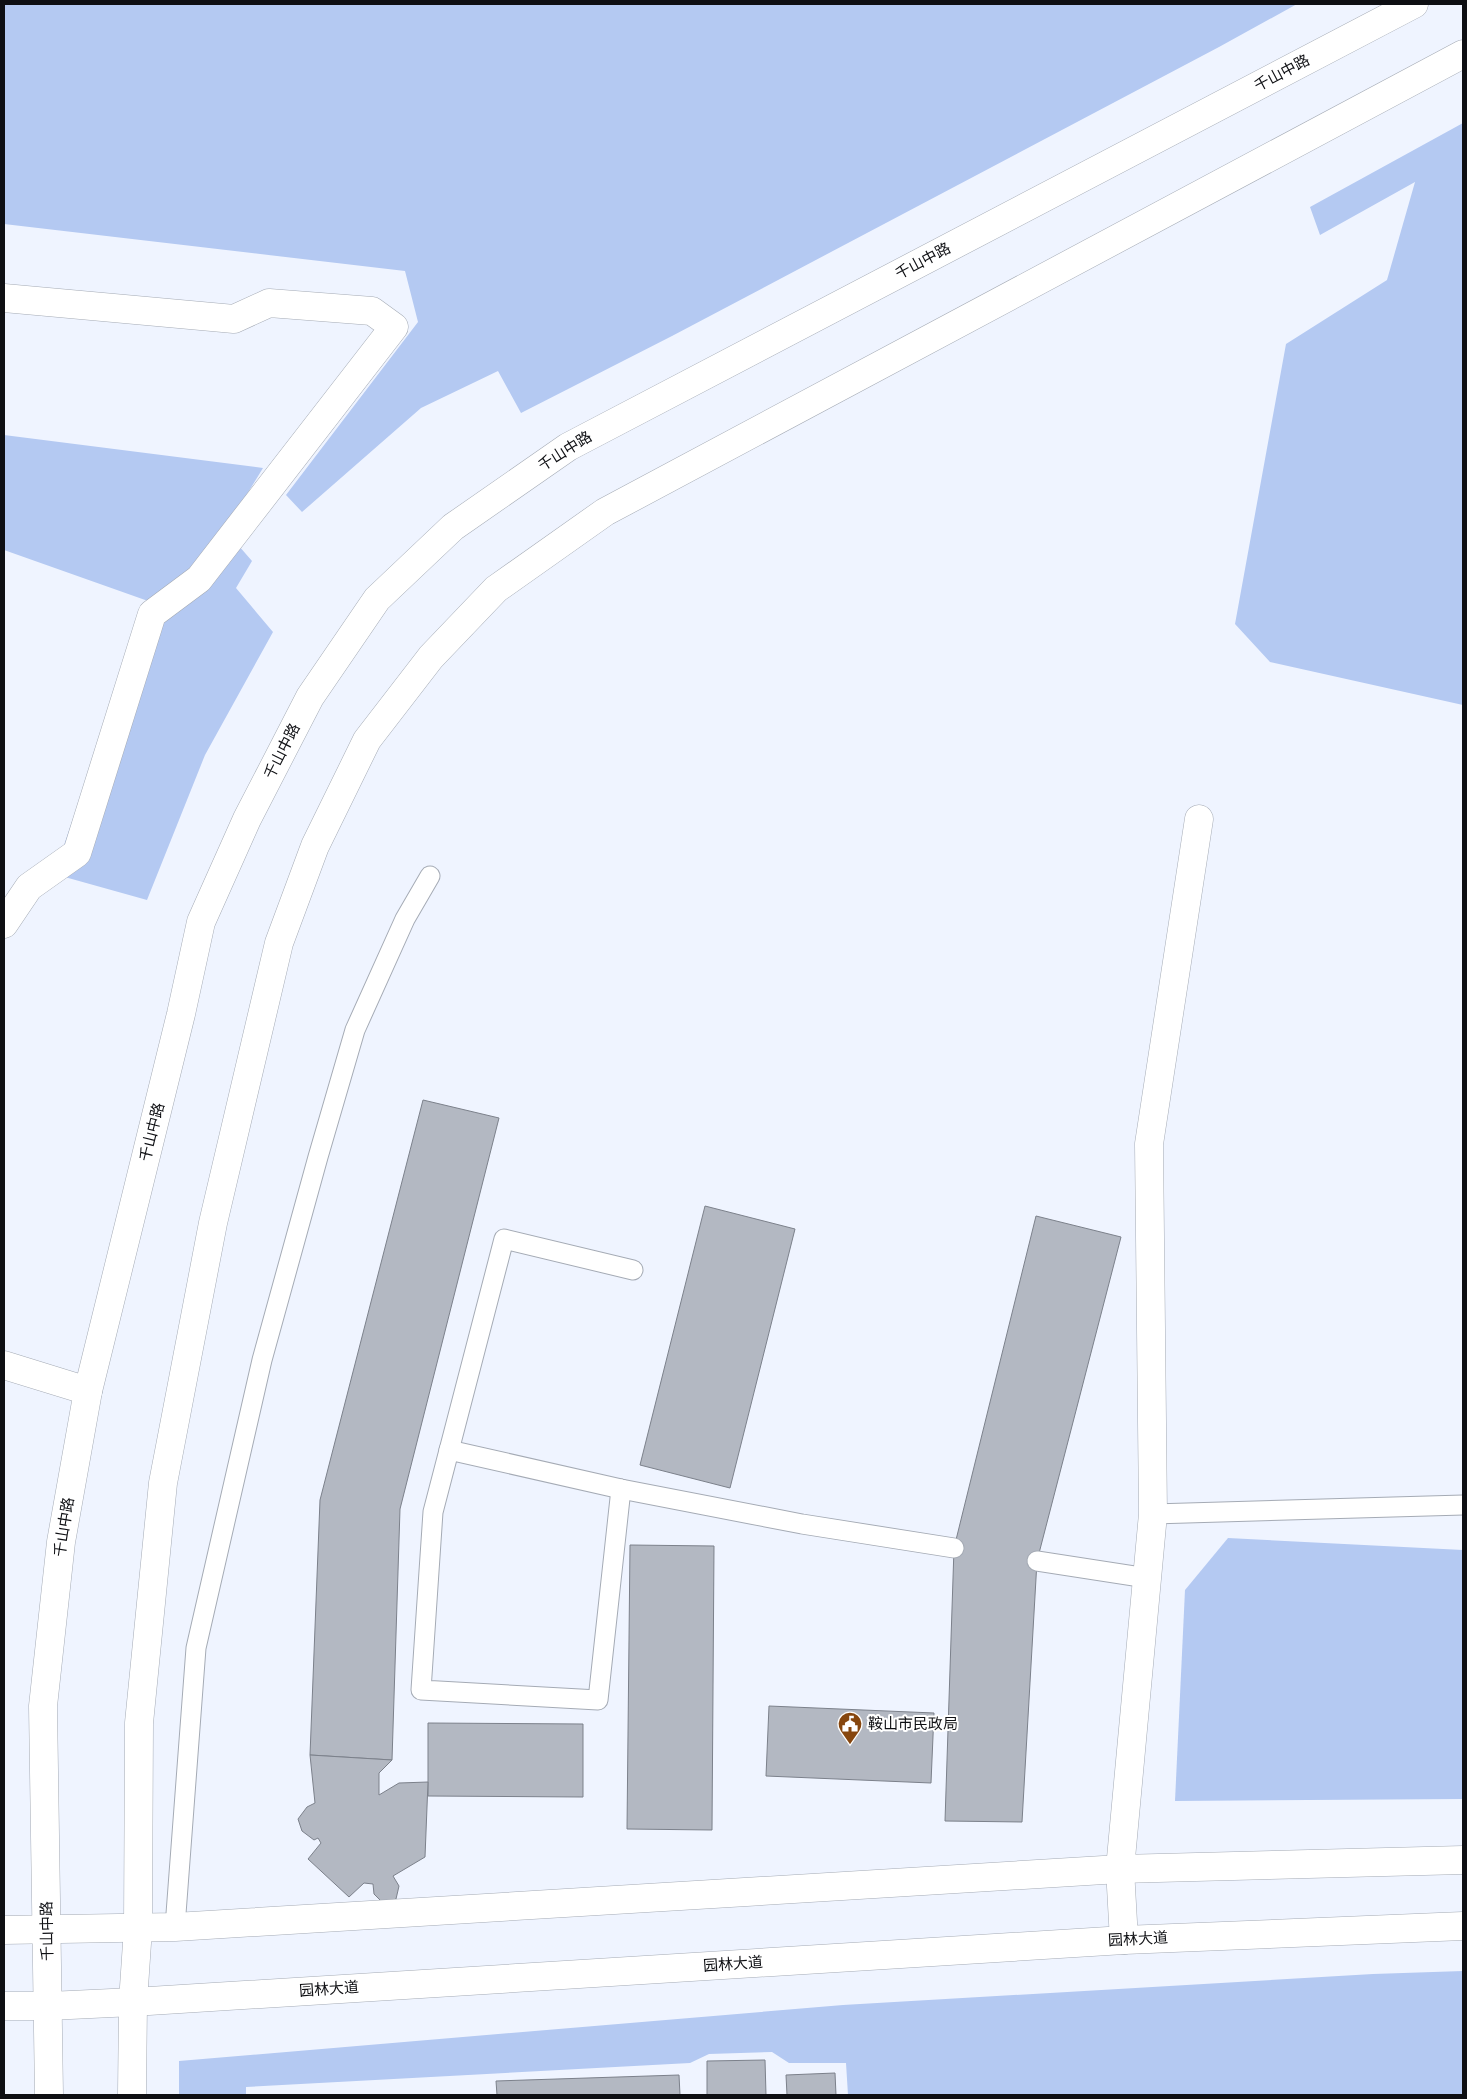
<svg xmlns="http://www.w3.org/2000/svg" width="1467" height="2099" font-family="'IBM Plex Serif','Noto Sans SC',serif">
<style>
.green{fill:#b4c9f2}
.building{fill:#b3b8c2;stroke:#7c818b}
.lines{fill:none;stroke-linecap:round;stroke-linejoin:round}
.lane-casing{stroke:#a5abb5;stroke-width:21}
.street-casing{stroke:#a5abb5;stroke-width:29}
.primary-casing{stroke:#a5abb5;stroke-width:29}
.lane{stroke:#fff;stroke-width:19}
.street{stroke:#fff;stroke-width:28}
.primary{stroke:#fff;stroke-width:28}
.labels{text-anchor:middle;stroke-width:4;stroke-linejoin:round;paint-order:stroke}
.street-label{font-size:15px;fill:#0e0f13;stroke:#fff}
.poi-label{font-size:15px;fill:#0e0f13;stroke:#fff;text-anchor:start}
</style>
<rect width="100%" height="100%" fill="#eff4ff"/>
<g class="green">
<polygon points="4,4 1297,4 1219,47 672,336 521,413 498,371 421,408 302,512 286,495 418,322 405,271 4,224"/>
<polygon points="1463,123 1463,705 1270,662 1235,624 1286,344 1387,280 1415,182 1320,235 1310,207"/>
<polygon points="4,435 263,468 225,530 252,561 236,588 273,632 205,755 147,900 54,874 148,601 4,550"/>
<polygon points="1228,1538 1463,1550 1463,1799 1175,1801 1185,1590"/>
<polygon points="1463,1971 1463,2095 848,2095 846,2063 789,2063 772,2052 709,2054 690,2063 246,2087 246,2095 179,2095 179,2061 843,2005 1373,1974"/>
</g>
<g class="building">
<polygon points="423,1100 499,1118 400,1509 392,1760 310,1755 320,1500"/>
<polygon points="705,1206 795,1229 730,1488 640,1465"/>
<polygon points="1036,1216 1121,1237 1037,1561 1022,1822 945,1821 954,1548"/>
<polygon points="630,1545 714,1546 712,1830 627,1829"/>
<polygon points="769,1706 934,1713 931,1783 766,1776"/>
<polygon points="428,1723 583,1724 583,1797 428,1796"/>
<polygon points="310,1755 392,1760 379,1773 379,1795 399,1783 428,1782 425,1857 393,1876 399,1886 396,1899 383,1903 374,1894 373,1884 364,1883 349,1897 308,1859 321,1843 318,1838 314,1840 302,1831 298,1819 307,1807 315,1803"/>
<polygon points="765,2060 766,2095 707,2095 707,2061"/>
<polygon points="835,2073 836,2095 787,2095 786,2075"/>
<polygon points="679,2075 680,2095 497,2095 496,2081"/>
</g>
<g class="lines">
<defs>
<g id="lane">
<polyline points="449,1450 621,1489 802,1524 954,1548"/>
<polyline points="621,1489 598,1700 421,1690 433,1512 504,1239 633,1270"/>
<polyline points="1153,1514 1463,1505"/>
<polyline points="1037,1561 1147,1578"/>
<polyline points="175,1927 196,1648 262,1360 318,1157 355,1030 405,919 430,876"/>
</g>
<g id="street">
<polyline points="4,298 234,319 269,303 372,311 394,327 199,579 152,614 77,853 29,887 4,924"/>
<polyline points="4,1365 88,1391"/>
<polyline points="1124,1940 1120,1869 1153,1514 1149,1144 1199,819"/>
</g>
<g id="primary">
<polyline points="4,1930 175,1927 1120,1869 1463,1860"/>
<polyline points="4,2006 49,2006 133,2002 1124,1940 1463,1926"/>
<polyline points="49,2095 43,1706 61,1542 88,1391 181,1014 201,922 247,819 310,697 377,599 453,527 568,447 1414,4"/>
<polyline points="132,2095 133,2002 138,1928 139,1723 163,1483 213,1223 279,943 315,846 367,740 431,657 496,589 605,512 1463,54"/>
</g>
</defs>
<use href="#lane" class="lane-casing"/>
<use href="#street" class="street-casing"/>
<use href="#primary" class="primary-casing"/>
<use href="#lane" class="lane"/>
<use href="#street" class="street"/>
<use href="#primary" class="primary"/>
</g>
<defs>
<symbol id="civic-pin" viewBox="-11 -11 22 30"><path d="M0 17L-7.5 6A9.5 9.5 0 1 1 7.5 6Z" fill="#86460e" stroke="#fff"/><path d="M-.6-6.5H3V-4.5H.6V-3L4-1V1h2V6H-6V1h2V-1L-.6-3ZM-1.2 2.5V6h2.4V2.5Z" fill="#fff"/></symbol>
</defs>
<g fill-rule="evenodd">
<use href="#civic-pin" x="836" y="1710" width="28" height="38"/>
</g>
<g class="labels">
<g class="street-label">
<text transform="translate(1282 73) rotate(-28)" y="5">千山中路</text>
<text transform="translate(923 261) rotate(-28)" y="5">千山中路</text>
<text transform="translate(565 451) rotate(-32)" y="5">千山中路</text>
<text transform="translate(282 751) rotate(-63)" y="5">千山中路</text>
<text transform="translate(152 1132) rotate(-76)" y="5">千山中路</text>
<text transform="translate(64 1527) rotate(-81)" y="5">千山中路</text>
<text transform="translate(47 1931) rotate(-91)" y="5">千山中路</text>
<text transform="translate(1138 1939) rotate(-3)" y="5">园林大道</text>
<text transform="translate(733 1964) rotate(-4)" y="5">园林大道</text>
<text transform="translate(329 1989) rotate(-4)" y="5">园林大道</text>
</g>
<g class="poi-label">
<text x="868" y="1729">鞍山市民政局</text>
</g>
</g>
<rect width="1467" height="2099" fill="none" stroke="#0e0f13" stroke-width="10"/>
</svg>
